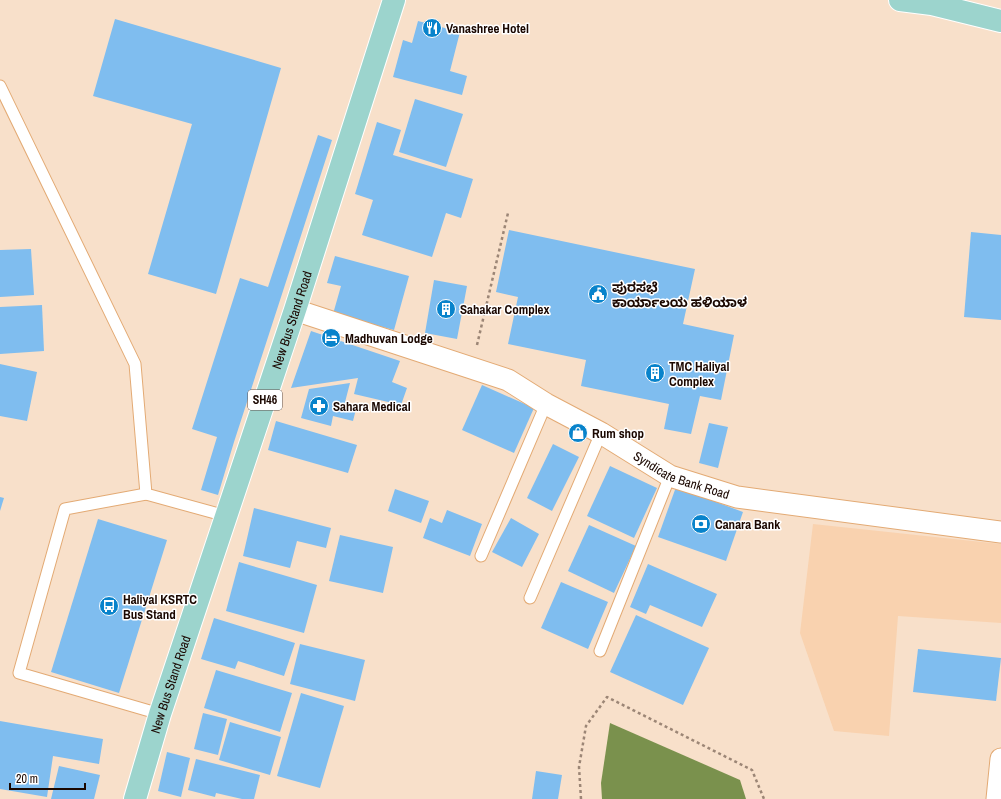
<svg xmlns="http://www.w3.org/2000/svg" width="1001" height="799" font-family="'Archivo Narrow','Noto Sans Kannada',sans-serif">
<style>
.built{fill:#f9d2af}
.water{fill:#7a914d}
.building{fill:#7fbdef}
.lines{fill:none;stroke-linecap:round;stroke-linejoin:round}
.lane-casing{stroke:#e3aa74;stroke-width:13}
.street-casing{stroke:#e3aa74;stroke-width:23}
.primary-casing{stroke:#fff;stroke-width:24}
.path{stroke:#9c8676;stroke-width:2.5;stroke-dasharray:3 3;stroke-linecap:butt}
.lane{stroke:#fff;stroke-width:11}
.street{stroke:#fff;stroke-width:21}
.primary{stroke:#9cd4cd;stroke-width:22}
.labels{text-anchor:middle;stroke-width:3;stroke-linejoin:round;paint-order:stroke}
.shield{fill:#fff;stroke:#5f514c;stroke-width:1}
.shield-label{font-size:12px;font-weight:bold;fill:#1a0700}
.poi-label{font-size:13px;font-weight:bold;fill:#1a0700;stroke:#fff;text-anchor:start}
.street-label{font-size:13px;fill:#1a0700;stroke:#fff}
</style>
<rect width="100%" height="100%" fill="#f8e0ca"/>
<polygon class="built" points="813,524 1001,544 1001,623 898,616 889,736 834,731 800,633"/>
<polygon class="water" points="610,723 740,780 746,799 602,799 601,783"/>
<g class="building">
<polygon points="115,19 281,68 216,294 148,274 192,124 93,96"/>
<polygon points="418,21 460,32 450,71 467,76 462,95 393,77 403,40 412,43"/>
<polygon points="415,99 463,114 446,167 399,152"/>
<polygon points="377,122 401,130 393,155 473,179 461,218 446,213 432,257 362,235 373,200 355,194"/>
<polygon points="318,135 332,140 234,442 218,495 201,490 217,437 192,429 240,278 268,287"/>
<polygon points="509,230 695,269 683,324 734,335 721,400 700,396 691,434 664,429 669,404 581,386 586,360 508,344 518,297 496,292"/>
<polygon points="971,232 1001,235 1001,320 964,317"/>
<polygon points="31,249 34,295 0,297 0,250"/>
<polygon points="335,256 409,276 394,330 333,314 341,286 327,283"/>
<polygon points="434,280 467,286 457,339 425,333"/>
<polygon points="42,305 44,351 0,354 0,307"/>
<polygon points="311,331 400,361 392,382 407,388 401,405 354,394 358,378 291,388"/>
<polygon points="0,364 37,372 27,421 0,416"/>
<polygon points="350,383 344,406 356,409 353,421 333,416 331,426 301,418 309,389"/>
<polygon points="482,385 534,408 514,453 462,430"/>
<polygon points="276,421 357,445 348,473 268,450"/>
<polygon points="709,423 728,427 718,468 699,463"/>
<polygon points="553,444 579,457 552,511 527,498"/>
<polygon points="610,466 657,488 634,538 587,516"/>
<polygon points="676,487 743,512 726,561 658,537"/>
<polygon points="395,489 429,501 421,523 388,511"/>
<polygon points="0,497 4,498 0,511"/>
<polygon points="254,508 331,528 326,548 297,541 290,568 243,556"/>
<polygon points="447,510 482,524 470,556 423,538 430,518 442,523"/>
<polygon points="511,518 539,534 522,567 492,552"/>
<polygon points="98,519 167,540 119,693 51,672"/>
<polygon points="589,525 636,546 614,593 568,571"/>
<polygon points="340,535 393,547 383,593 329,581"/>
<polygon points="239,562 317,585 304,633 226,611"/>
<polygon points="648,564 717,594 702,627 650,605 646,614 630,607"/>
<polygon points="561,582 608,602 588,649 541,628"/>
<polygon points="636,615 709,648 683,705 610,672"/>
<polygon points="214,618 295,643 284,676 238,661 235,669 201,659"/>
<polygon points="300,644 365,660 355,701 290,684"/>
<polygon points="918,649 1001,658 996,701 913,692"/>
<polygon points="216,670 292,693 280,732 204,708"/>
<polygon points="301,693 344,706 320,788 277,776"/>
<polygon points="203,713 227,719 218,755 194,749"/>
<polygon points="0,721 103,739 99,764 53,756 47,797 0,789"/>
<polygon points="230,722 281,737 270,775 219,760"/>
<polygon points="167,752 190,758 181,797 158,791"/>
<polygon points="196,759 260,775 254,799 242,799 216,793 215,797 188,790"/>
<polygon points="59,766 100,775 94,799 51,799"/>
<polygon points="536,771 562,775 558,799 532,799"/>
</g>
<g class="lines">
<defs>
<g id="lane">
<polyline points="0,86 135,364 146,494 226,516"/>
<polyline points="146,494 65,509 19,673 160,714"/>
<polyline points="481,556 546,404"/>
<polyline points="530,598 601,433"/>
<polyline points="600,651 670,476"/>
</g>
<g id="street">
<path id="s1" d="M295,310l213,70 38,24 55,29 69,43 67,21 264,35"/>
<polyline points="997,799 1001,759"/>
</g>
<g id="primary">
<polyline points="900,0 932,4 1001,21"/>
<path id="s2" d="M135,799l25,-85 135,-404 99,-310"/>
</g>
</defs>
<use href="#lane" class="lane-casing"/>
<use href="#street" class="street-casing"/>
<use href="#primary" class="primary-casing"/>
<g class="path">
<polyline points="477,345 508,213"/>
<polyline points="581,799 579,767 586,726 607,697 752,770 764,799"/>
</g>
<use href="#lane" class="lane"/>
<use href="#street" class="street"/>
<use href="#primary" class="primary"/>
</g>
<defs>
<symbol id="restaurant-disc" viewBox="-11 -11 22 22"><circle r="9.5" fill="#0883cb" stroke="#fff"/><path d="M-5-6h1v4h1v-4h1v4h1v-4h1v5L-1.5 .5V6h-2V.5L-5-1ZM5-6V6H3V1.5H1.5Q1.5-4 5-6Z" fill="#fff"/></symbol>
<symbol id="civic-disc" viewBox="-11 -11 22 22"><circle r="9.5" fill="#0883cb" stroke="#fff"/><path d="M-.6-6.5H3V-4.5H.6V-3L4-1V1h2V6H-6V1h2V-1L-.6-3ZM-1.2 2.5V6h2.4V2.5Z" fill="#fff"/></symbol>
<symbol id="building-disc" viewBox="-11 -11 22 22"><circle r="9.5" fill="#0883cb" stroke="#fff"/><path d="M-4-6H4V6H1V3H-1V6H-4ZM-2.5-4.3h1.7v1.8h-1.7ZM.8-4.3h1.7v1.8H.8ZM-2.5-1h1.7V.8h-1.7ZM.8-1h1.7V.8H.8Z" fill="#fff"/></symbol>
<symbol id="hotel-disc" viewBox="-11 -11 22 22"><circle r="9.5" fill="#0883cb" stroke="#fff"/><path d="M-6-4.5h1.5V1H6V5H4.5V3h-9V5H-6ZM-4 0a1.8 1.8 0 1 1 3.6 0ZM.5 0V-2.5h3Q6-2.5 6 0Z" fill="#fff"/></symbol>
<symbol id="pharmacy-disc" viewBox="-11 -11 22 22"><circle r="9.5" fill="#0883cb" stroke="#fff"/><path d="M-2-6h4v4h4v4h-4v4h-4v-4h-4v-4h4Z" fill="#fff"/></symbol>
<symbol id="shop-disc" viewBox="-11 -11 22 22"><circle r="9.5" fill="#0883cb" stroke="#fff"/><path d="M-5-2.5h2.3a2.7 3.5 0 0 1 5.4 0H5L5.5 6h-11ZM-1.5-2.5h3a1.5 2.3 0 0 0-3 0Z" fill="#fff"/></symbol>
<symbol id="bank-disc" viewBox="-11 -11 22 22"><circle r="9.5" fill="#0883cb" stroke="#fff"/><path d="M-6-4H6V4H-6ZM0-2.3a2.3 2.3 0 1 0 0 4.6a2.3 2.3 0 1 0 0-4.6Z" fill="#fff"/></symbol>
<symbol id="bus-disc" viewBox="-11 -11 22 22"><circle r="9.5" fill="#0883cb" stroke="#fff"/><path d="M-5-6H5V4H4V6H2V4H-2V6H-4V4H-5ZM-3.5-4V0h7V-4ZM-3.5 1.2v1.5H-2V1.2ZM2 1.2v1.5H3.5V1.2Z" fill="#fff"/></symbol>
</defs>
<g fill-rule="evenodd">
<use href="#restaurant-disc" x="421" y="17" width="22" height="22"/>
<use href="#civic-disc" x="587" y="283" width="22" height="22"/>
<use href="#building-disc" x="435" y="298" width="22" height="22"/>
<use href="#hotel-disc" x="320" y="327" width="22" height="22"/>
<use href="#building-disc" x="644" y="362" width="22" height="22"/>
<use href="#pharmacy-disc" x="308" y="395" width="22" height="22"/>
<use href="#shop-disc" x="567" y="422" width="22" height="22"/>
<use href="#bank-disc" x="690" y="513" width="22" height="22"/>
<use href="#bus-disc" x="98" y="595" width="22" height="22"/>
</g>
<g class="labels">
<rect class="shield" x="248" y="390" width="34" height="20" rx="3"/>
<g class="shield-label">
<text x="265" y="404">SH46</text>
</g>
<g class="poi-label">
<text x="446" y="33">Vanashree Hotel</text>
<text x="612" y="292">ಪುರಸಭೆ<tspan x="612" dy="15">ಕಾರ್ಯಾಲಯ ಹಳಿಯಾಳ</tspan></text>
<text x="460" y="314">Sahakar Complex</text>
<text x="345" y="343">Madhuvan Lodge</text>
<text x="669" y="371">TMC Haliyal<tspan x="669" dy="15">Complex</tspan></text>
<text x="333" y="411">Sahara Medical</text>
<text x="592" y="438">Rum shop</text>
<text x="715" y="529">Canara Bank</text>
<text x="123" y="604">Haliyal KSRTC<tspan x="123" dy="15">Bus Stand</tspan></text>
</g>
<g class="street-label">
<text dy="5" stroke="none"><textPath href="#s2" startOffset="504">New Bus Stand Road</textPath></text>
<text dy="5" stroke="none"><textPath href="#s1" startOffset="423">Syndicate Bank Road</textPath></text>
<text dy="5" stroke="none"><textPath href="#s2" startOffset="120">New Bus Stand Road</textPath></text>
</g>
</g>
<path d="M10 783v6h75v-6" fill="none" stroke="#1a0700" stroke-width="2"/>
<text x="16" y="783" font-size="12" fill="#1a0700" stroke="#ffffff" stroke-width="3" paint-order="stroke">20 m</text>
</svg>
